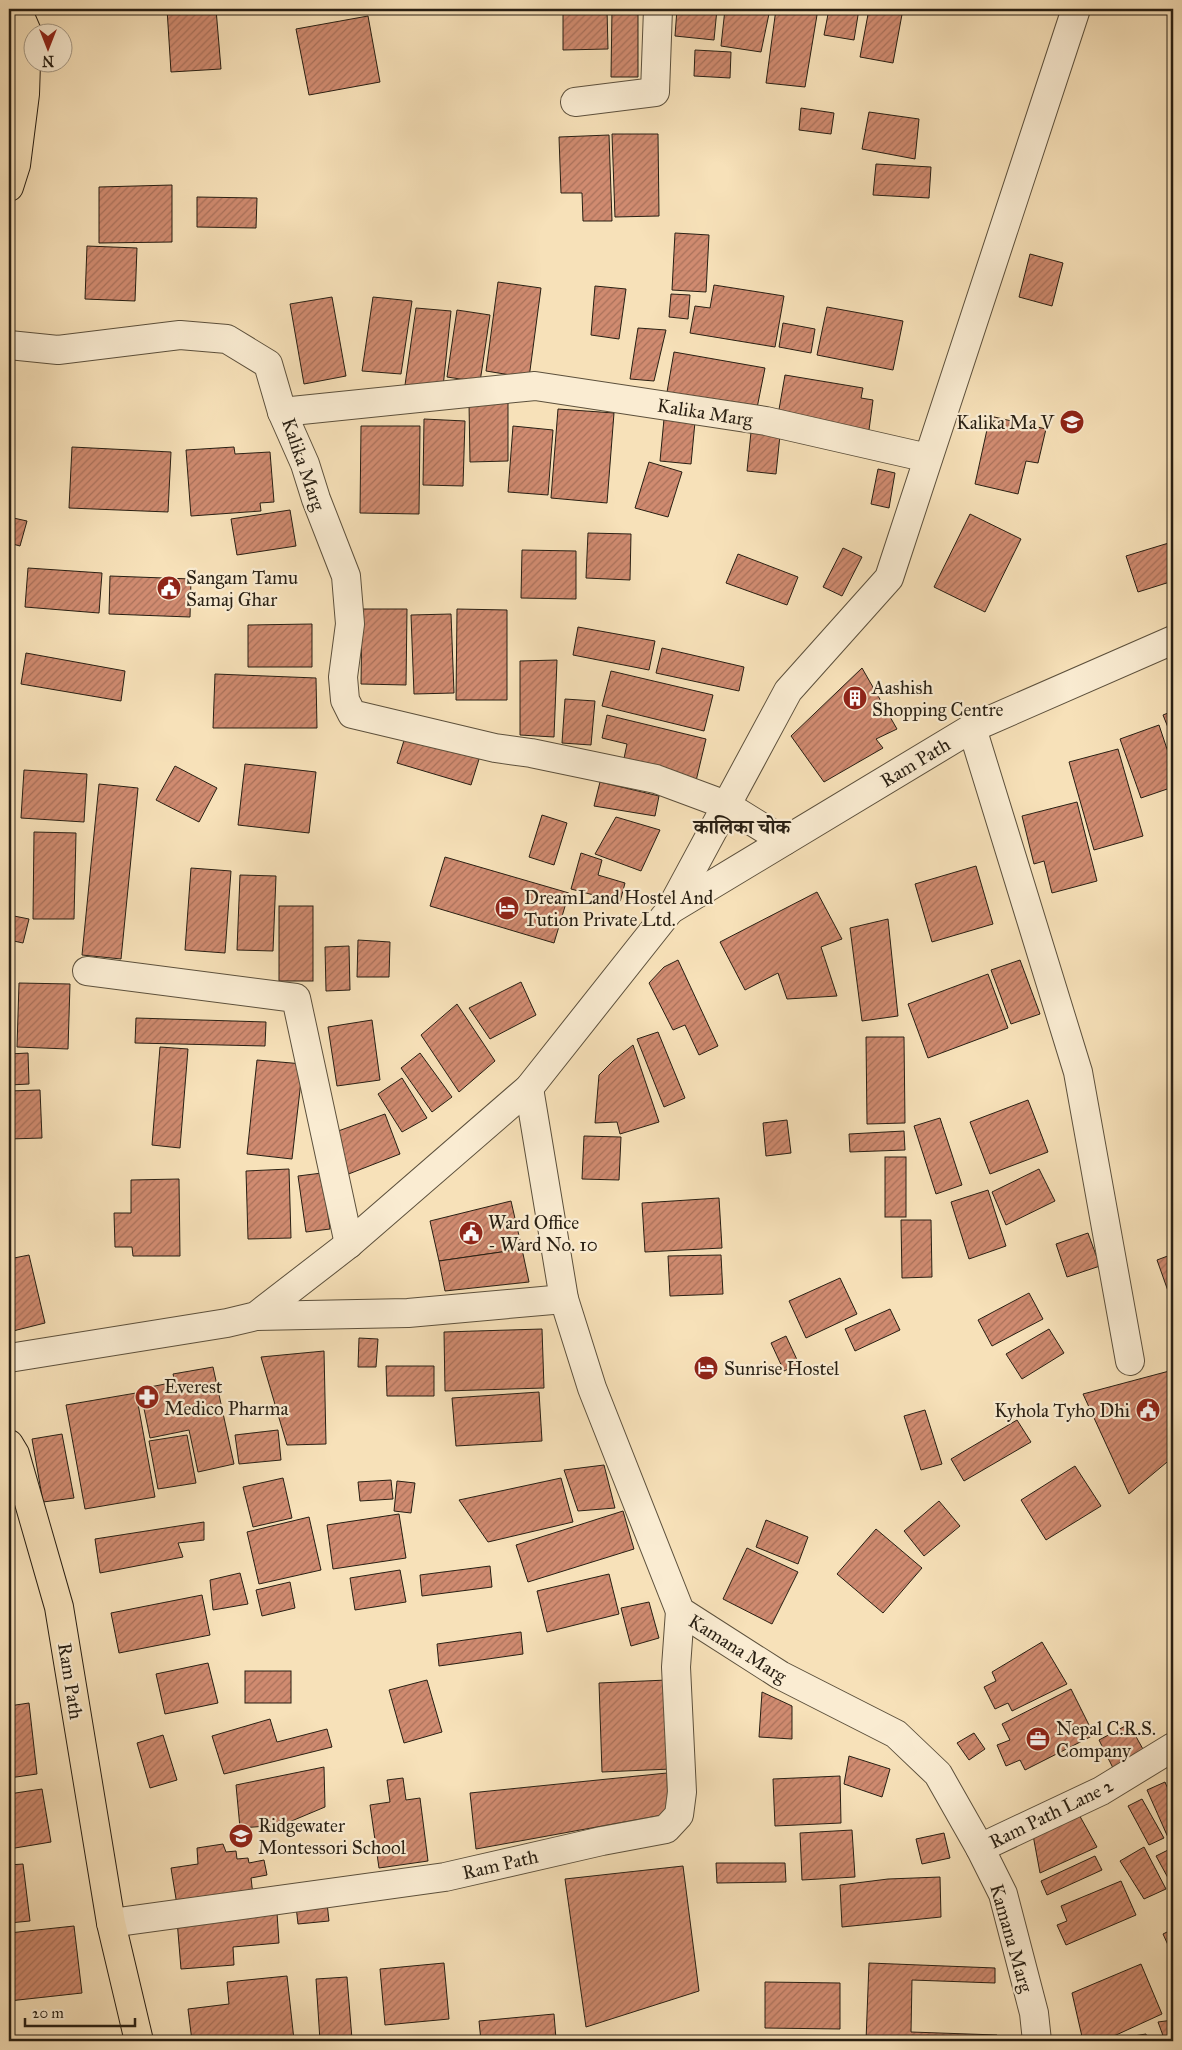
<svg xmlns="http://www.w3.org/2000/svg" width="1182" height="2050" font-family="'IM FELL Great Primer','Noto Serif Devanagari',serif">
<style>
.park{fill:url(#park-crowns);stroke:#76704f}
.building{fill:url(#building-hatch);stroke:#281f13}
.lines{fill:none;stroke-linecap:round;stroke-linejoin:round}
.street-casing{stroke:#5c503c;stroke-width:30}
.primary-casing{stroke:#281f13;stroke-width:30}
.street{stroke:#faecd2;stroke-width:28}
.primary{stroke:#f7e1b9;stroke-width:28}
.labels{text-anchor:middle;stroke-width:4.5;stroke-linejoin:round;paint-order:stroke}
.street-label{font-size:19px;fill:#281f13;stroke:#faecd2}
.poi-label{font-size:19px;fill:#281f13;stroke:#faecd2;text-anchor:start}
.neighbourhood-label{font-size:20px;font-weight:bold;fill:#281f13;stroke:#faecd2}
</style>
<defs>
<pattern id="park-crowns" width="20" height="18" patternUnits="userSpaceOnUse" patternTransform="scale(1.25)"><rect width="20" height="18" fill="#c3c18b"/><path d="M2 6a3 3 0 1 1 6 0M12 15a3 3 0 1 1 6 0" fill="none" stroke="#a8a577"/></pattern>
<pattern id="building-hatch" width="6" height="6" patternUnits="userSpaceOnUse" patternTransform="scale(1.25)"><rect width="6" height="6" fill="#d08b70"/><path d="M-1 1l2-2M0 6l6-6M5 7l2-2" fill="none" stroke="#a9715b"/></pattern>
</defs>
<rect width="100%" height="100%" fill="#f7e1b9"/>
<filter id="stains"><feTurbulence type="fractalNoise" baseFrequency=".004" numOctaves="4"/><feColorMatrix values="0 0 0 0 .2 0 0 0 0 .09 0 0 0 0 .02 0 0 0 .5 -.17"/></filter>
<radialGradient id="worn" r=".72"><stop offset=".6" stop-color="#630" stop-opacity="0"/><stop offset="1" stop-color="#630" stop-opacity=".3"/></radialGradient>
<polygon class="park" points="1170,9 1173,9 1173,93 1172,93"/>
<g class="building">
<polygon points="167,9 216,9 221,69 171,72"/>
<polygon points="563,9 607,9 608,49 563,50"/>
<polygon points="612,9 638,9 638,77 611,77"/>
<polygon points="677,9 717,9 714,40 675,36"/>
<polygon points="725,9 770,9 761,52 721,46"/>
<polygon points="776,9 818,9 805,87 766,83"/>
<polygon points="829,9 859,9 854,40 824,35"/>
<polygon points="869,9 903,9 893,63 860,57"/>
<polygon points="368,16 380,82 309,95 296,29"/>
<polygon points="695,50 731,52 730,78 694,76"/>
<polygon points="801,108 834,113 831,134 799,130"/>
<polygon points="869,112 919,119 915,159 862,149"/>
<polygon points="612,134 658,134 659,216 615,217"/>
<polygon points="609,135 612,221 583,221 582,193 561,193 559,137"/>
<polygon points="876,164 931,167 929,198 873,195"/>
<polygon points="172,185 172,242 99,243 99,187"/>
<polygon points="197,197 257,198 256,228 197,227"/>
<polygon points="675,233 709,235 706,292 672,290"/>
<polygon points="87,246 137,248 135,301 85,299"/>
<polygon points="1030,254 1063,263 1052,306 1019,297"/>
<polygon points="498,282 541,288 529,378 486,371"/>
<polygon points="714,285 784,296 775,347 690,333 695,306 710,308"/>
<polygon points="595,286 626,289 619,339 591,335"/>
<polygon points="671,294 690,295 688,319 669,317"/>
<polygon points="332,297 346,376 304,384 290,304"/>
<polygon points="373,297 412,301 401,374 362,371"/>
<polygon points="827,307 903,321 893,370 817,355"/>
<polygon points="416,308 451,311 443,387 405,385"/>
<polygon points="457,310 490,315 480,382 447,377"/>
<polygon points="783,323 815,329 811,353 779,347"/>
<polygon points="638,328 666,330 654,381 630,379"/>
<polygon points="674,352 765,368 757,408 667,392"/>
<polygon points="785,375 863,388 861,398 873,400 869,430 777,421"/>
<polygon points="508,403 508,461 470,462 469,404"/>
<polygon points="558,409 614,413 607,503 551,498"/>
<polygon points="990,416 1046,429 1038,463 1026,461 1018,494 975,484"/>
<polygon points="424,419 465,421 463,486 423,485"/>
<polygon points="664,419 695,422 691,464 660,461"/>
<polygon points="361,426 420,426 419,514 360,513"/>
<polygon points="513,426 553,430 548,495 508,492"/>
<polygon points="751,432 780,435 776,474 747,471"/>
<polygon points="72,447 171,452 168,512 69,508"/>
<polygon points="234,447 235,454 270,452 274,502 260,503 261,511 191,516 186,450"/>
<polygon points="649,462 682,472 668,517 635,508"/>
<polygon points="878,469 895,473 889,508 871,504"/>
<polygon points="290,510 296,546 237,555 231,519"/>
<polygon points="970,514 1021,539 985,612 934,587"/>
<polygon points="9,517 27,521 20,546 9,543"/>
<polygon points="588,533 631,534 630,580 586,578"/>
<polygon points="1172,542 1173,581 1138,592 1126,556"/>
<polygon points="843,548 862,557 842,596 823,587"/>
<polygon points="522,550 576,551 576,599 521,598"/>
<polygon points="738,554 798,577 787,605 726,583"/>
<polygon points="28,568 102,573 99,613 25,607"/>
<polygon points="110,576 191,579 190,617 109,614"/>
<polygon points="362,609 407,609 406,685 361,684"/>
<polygon points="457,609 507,610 507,700 456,700"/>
<polygon points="451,614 454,693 414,694 411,615"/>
<polygon points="312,624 312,667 248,667 248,625"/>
<polygon points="578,627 655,641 649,670 573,655"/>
<polygon points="662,648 744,667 739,691 656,673"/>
<polygon points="26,653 125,671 121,701 21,684"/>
<polygon points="557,660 554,737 520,735 520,661"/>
<polygon points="862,668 897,729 876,739 883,748 824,782 791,736"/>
<polygon points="611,671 713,695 704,731 602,706"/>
<polygon points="215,674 316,678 317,728 213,728"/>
<polygon points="565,699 595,701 591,745 562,743"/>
<polygon points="1173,711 1173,740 1163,715"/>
<polygon points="607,715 706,739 696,781 623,763 627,744 602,738"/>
<polygon points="1159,725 1173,767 1173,787 1141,798 1120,739"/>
<polygon points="406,734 480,756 471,785 397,763"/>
<polygon points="1118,749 1143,836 1094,850 1069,762"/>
<polygon points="245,764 316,772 309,833 238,825"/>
<polygon points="175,766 217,788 199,822 156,800"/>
<polygon points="24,770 87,774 84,822 21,818"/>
<polygon points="600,782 659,796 655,816 594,806"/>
<polygon points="99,784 138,788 121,959 82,955"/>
<polygon points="1077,802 1097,881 1052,893 1044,861 1034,864 1022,816"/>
<polygon points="542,815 567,823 554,865 529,857"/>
<polygon points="616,817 660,830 641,871 595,854"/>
<polygon points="34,832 76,833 74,919 33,919"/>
<polygon points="581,853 602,860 598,875 625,883 620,902 571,889"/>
<polygon points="445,857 569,893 554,943 430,906"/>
<polygon points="976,866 993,924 932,942 915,884"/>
<polygon points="191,868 231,871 225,953 185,950"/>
<polygon points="240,875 276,876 273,951 237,950"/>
<polygon points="817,892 842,939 821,947 837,996 787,999 778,973 745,990 720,942"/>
<rect x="279" y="906" width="34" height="75"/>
<polygon points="9,915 29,919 23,943 9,940"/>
<polygon points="888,919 898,1016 862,1021 850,928"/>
<polygon points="358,940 390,942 389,977 357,977"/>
<polygon points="349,946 350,990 326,991 325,947"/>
<polygon points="678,960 718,1046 699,1055 685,1025 673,1030 649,983 664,967"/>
<polygon points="1020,960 1040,1014 1011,1024 991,970"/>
<polygon points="988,974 1008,1028 928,1058 908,1004"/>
<polygon points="521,982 536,1015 490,1039 469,1008"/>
<polygon points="19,983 70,984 68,1049 17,1047"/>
<polygon points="457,1004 495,1061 459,1092 421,1035"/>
<polygon points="136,1018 266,1022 265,1046 135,1043"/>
<polygon points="372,1020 380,1080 337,1086 328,1027"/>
<polygon points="658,1032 685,1098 664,1107 637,1039"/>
<polygon points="866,1037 904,1037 905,1123 867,1124"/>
<polygon points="633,1045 659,1122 620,1134 617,1122 595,1123 599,1075 613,1061"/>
<polygon points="160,1047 188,1049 180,1148 152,1145"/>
<polygon points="28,1053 29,1084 9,1085 9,1054"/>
<polygon points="420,1053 452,1097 432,1112 401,1068"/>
<polygon points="257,1060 303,1064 292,1159 247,1154"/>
<polygon points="402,1078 427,1118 402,1132 378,1094"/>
<polygon points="40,1090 42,1138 9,1139 9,1091"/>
<polygon points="1028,1100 1048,1152 990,1174 970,1122"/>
<polygon points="385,1114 400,1154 346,1175 330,1134"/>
<polygon points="940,1118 962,1185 936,1194 914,1126"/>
<polygon points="787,1120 791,1153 766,1156 763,1123"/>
<polygon points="904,1131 905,1150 850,1152 849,1134"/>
<polygon points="584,1136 621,1137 619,1180 582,1179"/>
<rect x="885" y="1157" width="21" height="60"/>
<polygon points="289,1169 291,1238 248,1239 246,1171"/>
<polygon points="1039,1169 1055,1201 1006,1225 992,1192"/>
<polygon points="322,1173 330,1229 306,1232 298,1176"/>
<polygon points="179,1179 180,1256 133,1256 132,1247 115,1247 114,1213 131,1213 131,1180"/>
<polygon points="988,1190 1006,1246 969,1259 951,1202"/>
<polygon points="719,1198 722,1248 645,1252 642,1203"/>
<polygon points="511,1201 522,1249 439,1261 430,1221"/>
<polygon points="901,1220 931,1220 932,1277 902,1278"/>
<polygon points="1088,1233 1100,1266 1067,1277 1056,1244"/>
<polygon points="522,1249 529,1282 445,1291 439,1261"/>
<polygon points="1173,1254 1173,1305 1157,1260"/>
<polygon points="29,1255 45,1323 9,1332 9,1282 13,1281 9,1259"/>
<polygon points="721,1255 723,1294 670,1296 668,1256"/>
<polygon points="840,1278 857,1314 806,1338 789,1301"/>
<polygon points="1029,1293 1043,1319 992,1346 978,1320"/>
<polygon points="890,1309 900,1330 855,1351 845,1329"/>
<polygon points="542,1329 544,1388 445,1391 444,1332"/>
<polygon points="1049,1329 1064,1353 1022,1379 1006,1354"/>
<polygon points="786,1336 799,1364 784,1371 771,1343"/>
<polygon points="359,1338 378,1339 376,1367 358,1367"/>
<polygon points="324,1351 326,1444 287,1445 261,1357"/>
<polygon points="386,1366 434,1366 434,1396 387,1396"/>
<polygon points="213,1367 234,1464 198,1472 189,1430 150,1438 140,1389 175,1382 173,1374"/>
<polygon points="1173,1370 1173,1457 1129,1494 1083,1394"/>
<polygon points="539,1392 542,1441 456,1446 452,1398"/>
<polygon points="136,1393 155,1497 85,1509 66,1405"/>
<polygon points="925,1410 942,1464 921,1470 904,1416"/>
<polygon points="1017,1420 1031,1442 964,1481 951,1459"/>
<polygon points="278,1430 281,1460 239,1464 235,1435"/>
<polygon points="62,1434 74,1498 43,1502 32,1439"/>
<polygon points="187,1435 196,1483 158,1489 149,1441"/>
<polygon points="604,1465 615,1508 578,1511 564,1470"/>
<polygon points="1075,1466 1101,1506 1046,1540 1021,1500"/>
<polygon points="283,1478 292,1518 253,1527 243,1487"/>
<polygon points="561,1478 573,1522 488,1542 459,1500"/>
<polygon points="391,1480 393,1499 360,1501 358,1482"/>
<polygon points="397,1481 415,1483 411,1513 394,1511"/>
<polygon points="939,1501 960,1526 924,1556 904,1531"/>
<polygon points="623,1511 634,1549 528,1582 516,1545"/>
<polygon points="399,1514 406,1558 333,1569 327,1525"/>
<polygon points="309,1517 321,1570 259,1584 247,1532"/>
<polygon points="766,1520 808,1537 798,1564 756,1547"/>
<polygon points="204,1522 204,1540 178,1543 183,1557 100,1573 95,1539"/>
<polygon points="876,1529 922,1568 883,1613 837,1574"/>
<polygon points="747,1548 798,1572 772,1624 723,1599"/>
<polygon points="490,1566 492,1587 422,1596 420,1575"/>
<polygon points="400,1570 406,1602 355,1610 350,1578"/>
<polygon points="240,1573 248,1604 213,1610 210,1580"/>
<polygon points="609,1574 619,1614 547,1632 537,1591"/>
<polygon points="290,1582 295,1608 262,1616 256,1590"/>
<polygon points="202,1595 210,1635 119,1653 111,1613"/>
<polygon points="649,1602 659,1638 631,1646 621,1608"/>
<polygon points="521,1632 523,1654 439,1666 437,1644"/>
<polygon points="1042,1642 1067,1684 1012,1711 1008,1703 995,1709 984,1687 996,1681 992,1672"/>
<polygon points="208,1663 218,1703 165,1714 156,1674"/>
<rect x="245" y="1671" width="46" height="32"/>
<polygon points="427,1680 442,1732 404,1743 389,1690"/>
<polygon points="667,1680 671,1769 602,1772 599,1683"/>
<polygon points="1071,1689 1094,1735 1025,1770 1020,1760 1006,1766 997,1745 1010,1740 1002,1724"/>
<polygon points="762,1692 792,1706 792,1739 759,1737"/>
<polygon points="29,1703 37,1774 9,1778 9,1706"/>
<polygon points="270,1719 277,1742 327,1729 332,1747 224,1774 212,1736"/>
<polygon points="1129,1724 1144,1751 1113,1768 1099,1740"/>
<polygon points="974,1733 985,1749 969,1760 957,1743"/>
<polygon points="163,1735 177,1780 150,1788 137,1743"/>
<polygon points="849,1756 890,1769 882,1797 844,1784"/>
<polygon points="324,1767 325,1807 282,1825 240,1828 236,1785"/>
<polygon points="667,1773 668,1814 476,1849 470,1793"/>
<polygon points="840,1776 841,1823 775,1826 773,1779"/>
<polygon points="403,1778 406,1800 420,1798 428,1861 379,1868 370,1805 390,1802 387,1780"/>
<polygon points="1165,1782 1173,1801 1173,1840 1170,1842 1147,1790"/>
<polygon points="42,1789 51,1842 9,1849 9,1794"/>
<polygon points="1142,1799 1164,1838 1149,1845 1128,1806"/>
<polygon points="1077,1811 1097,1847 1040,1873 1033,1835"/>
<polygon points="852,1830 855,1877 802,1880 800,1833"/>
<polygon points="944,1833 950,1858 922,1864 916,1839"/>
<polygon points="223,1844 226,1852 236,1851 237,1859 248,1858 249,1863 264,1860 267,1875 251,1878 253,1895 177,1905 171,1868 198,1864 197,1848"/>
<polygon points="1144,1847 1166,1889 1144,1899 1120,1861"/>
<polygon points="1172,1848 1173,1851 1173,1887 1156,1856"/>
<polygon points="1095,1856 1102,1870 1047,1895 1041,1881"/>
<polygon points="716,1863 785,1863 786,1882 717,1883"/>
<polygon points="23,1864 30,1921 9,1923 9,1865"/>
<polygon points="683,1866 699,1991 586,2027 565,1879"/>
<polygon points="940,1877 941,1917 842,1927 840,1885 888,1879"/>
<polygon points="1121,1881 1136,1915 1066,1945 1057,1925 1067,1921 1061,1906"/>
<polygon points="327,1903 329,1921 298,1924 296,1906"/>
<polygon points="277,1913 279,1943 233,1947 234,1965 181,1969 177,1920"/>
<polygon points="74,1926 82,1993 9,2001 9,1933"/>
<polygon points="1173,1929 1173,1956 1163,1934"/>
<polygon points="444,1963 449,2019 385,2025 380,1969"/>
<polygon points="869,1963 995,1968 995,1983 912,1980 911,2032 997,2035 996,2041 866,2041"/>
<polygon points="1141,1964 1162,2014 1103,2041 1083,2041 1072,1993"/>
<polygon points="287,1976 294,2040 192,2041 188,2009 229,2004 227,1982"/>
<polygon points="347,1977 352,2039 320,2041 316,1979"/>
<polygon points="765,1982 840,1983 840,2029 765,2028"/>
<polygon points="554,2014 556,2039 481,2041 479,2021"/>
<polygon points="1173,2020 1173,2041 1165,2041 1158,2022"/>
<polygon points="1146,2034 1148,2041 1109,2040"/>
<polygon points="754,2038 840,2039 840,2041 754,2041"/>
</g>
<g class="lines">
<defs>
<g id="street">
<polyline points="575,102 655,92 658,9"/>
<polyline points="9,345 58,350 180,335 227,339 268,364 282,412 305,464 316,499 346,576 350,624 343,677 345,700 352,714 495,748 531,753 656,779 726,805 784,841"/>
<polyline points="282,412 535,386 766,421 928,458"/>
<polyline points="972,728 1078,1072 1130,1361"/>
<polyline points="670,910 972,728 1173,640"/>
<polyline points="87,971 296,998 349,1244"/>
<polyline points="529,1088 564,1299 592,1388 680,1611 780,1675 896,1734 938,1774 980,1848 1003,1894 1034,2013 1037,2041"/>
<polyline points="256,1316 408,1313 564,1299"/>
<polyline points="9,1358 227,1323 256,1316 349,1244 529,1088 670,910 788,691 889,578 1076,9"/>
<polyline points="980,1848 1101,1791 1173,1747"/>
<polyline points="111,1923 445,1877 602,1841 666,1829 679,1815 682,1792 676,1667 680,1611"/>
</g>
<g id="primary">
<polyline points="9,187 16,165 25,94 27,32 17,9"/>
<polyline points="9,1444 15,1454 59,1607 111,1923 139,2041"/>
</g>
</defs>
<use href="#street" class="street-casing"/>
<use href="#primary" class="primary-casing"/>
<use href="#street" class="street"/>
<use href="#primary" class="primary"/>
</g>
<defs>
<symbol id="school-disc" viewBox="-11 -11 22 22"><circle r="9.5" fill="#8f2418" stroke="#faecd2"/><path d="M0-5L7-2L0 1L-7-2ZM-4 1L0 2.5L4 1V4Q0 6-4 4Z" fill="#fff"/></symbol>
<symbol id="civic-disc" viewBox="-11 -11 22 22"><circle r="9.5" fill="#8f2418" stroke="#faecd2"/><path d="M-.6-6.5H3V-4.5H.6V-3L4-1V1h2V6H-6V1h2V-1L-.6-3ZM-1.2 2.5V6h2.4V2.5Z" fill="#fff"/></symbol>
<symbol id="building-disc" viewBox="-11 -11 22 22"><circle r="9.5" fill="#8f2418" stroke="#faecd2"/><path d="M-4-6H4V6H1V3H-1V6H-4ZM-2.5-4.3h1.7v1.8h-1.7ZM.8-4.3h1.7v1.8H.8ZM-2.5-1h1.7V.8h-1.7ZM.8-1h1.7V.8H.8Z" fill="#fff"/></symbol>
<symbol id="hotel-disc" viewBox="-11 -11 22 22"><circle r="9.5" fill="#8f2418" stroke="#faecd2"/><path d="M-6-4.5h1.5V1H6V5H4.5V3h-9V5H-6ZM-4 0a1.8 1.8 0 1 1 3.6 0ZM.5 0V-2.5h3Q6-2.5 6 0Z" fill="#fff"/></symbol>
<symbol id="pharmacy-disc" viewBox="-11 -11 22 22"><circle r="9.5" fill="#8f2418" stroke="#faecd2"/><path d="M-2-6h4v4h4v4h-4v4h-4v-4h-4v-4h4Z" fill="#fff"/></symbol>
<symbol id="office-disc" viewBox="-11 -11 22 22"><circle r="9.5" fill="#8f2418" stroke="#faecd2"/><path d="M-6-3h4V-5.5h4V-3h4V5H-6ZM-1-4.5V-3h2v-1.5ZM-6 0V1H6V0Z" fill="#fff"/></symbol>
</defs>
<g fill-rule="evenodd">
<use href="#school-disc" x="1058" y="408" width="28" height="28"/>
<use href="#civic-disc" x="155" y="574" width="28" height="28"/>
<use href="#building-disc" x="841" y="684" width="28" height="28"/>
<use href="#hotel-disc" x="493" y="894" width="28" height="28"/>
<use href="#civic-disc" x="457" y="1219" width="28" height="28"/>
<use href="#hotel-disc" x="692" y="1354" width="28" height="28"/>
<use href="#pharmacy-disc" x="133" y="1383" width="28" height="28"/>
<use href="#civic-disc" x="1134" y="1396" width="28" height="28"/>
<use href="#office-disc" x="1024" y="1725" width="28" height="28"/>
<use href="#school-disc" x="227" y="1822" width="28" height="28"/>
</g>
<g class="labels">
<g class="street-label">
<text transform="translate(705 412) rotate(9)" y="7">Kalika Marg</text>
<text transform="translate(304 464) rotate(71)" y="7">Kalika Marg</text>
<text transform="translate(915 762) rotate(-31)" y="7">Ram Path</text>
<text transform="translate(738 1648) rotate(32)" y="7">Kamana Marg</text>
<text transform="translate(71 1681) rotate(81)" y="7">Ram Path</text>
<text transform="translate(1051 1813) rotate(-26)" y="7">Ram Path Lane 2</text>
<text transform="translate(500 1864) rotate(-13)" y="7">Ram Path</text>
<text transform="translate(1012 1938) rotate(74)" y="7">Kamana Marg</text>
</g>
<g class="poi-label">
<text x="1054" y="429" text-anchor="end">Kalika Ma V</text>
<text x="186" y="584">Sangam Tamu<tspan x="186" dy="22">Samaj Ghar</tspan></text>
<text x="872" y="694">Aashish<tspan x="872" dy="22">Shopping Centre</tspan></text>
<text x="524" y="904">DreamLand Hostel And<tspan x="524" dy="22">Tution Private Ltd.</tspan></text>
<text x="488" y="1229">Ward Office<tspan x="488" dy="22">- Ward No. 10</tspan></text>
<text x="724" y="1375">Sunrise Hostel</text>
<text x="164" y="1393">Everest<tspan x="164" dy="22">Medico Pharma</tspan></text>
<text x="1130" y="1417" text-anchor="end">Kyhola Tyho Dhi</text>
<text x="1056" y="1735">Nepal C.R.S.<tspan x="1056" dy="22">Company</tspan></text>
<text x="258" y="1832">Ridgewater<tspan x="258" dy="22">Montessori School</tspan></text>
</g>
<g class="neighbourhood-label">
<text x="742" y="834">कालिका चोक</text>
</g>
</g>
<rect width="1182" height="2050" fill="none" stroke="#f7e1b9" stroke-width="30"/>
<rect x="10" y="10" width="1162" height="2030" fill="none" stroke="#281f13" stroke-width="2.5"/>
<rect x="15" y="15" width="1152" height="2020" fill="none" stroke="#281f13"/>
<g transform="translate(48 48) rotate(180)"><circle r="24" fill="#faecd2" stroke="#a69a86"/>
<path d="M0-4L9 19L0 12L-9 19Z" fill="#8f2418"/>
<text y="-8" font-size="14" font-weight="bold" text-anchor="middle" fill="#281f13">N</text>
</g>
<path d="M25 2018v8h110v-8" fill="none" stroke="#281f13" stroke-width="2.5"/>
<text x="32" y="2018" font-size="15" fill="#281f13" stroke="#faecd2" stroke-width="4" paint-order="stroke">20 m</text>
<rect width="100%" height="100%" filter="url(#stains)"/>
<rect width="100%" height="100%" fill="url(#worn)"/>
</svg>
